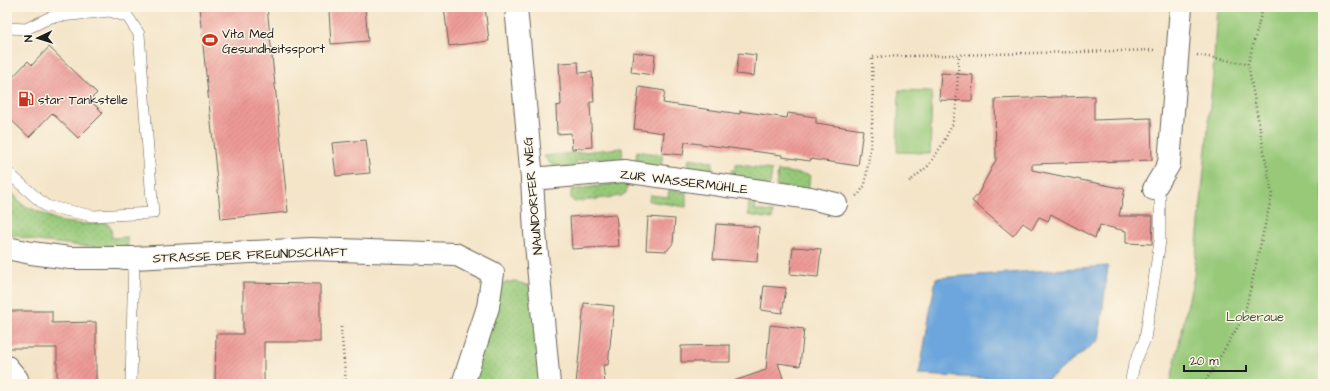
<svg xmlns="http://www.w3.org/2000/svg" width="1330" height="391" font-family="'Architects Daughter',sans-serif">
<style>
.grass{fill:url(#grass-dots);stroke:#5a724a}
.park{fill:#97c979;stroke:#5a724a}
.water{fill:#6ca6dc;stroke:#44617c}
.building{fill:url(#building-hatch)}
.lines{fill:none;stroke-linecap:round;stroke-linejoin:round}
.lane-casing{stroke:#686259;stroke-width:12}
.street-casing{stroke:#686259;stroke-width:24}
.path{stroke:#686259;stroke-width:2.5;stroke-dasharray:1 3;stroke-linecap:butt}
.lane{stroke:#fff;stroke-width:11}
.street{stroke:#fff;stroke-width:22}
.labels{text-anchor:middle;stroke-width:3;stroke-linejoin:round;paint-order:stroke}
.poi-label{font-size:13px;fill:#1c1c1c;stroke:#fcf5e5;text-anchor:start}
.street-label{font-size:13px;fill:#1c1c1c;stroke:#fcf5e5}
.park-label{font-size:13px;fill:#47593d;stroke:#fcf5e5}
</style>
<defs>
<pattern id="grass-dots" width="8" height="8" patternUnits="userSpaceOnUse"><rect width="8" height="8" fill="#97c979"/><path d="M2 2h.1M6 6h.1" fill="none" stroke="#82ac68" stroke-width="1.8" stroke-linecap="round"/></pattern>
<pattern id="building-hatch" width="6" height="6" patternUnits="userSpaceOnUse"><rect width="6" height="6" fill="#ed9a96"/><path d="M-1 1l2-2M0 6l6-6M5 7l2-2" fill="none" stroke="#cb8481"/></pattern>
</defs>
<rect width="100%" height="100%" fill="#fcf5e5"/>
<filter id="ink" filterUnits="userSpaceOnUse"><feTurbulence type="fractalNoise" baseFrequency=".025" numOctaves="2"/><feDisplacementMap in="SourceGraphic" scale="8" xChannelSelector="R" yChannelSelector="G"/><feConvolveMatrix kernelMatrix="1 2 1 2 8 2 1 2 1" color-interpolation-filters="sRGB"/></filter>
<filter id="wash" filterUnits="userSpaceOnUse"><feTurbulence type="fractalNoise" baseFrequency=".012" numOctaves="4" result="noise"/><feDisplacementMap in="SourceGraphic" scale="16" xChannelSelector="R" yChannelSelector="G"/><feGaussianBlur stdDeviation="0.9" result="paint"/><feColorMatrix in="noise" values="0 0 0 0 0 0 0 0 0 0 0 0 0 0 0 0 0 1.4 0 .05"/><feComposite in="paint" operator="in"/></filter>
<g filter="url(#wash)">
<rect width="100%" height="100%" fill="#f4e5c9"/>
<g class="grass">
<path d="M622,148l1,17 -20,2 -6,-9 -20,3 -3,9c-15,-1 -22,-1 -30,-14z"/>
<polygon points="637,151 663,155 660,170 635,166"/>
<polygon points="689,158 713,162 711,178 687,174"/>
<polygon points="736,164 772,170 770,185 731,180 731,170 735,170"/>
<polygon points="778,171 810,175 808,191 776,186"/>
<polygon points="620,183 628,184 626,193 621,196 574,202 571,199 571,190"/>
<polygon points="7,187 23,205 62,222 82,224 106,223 111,227 112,238 127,237 128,247 82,246 38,241 7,234"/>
<polygon points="669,190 686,192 686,207 649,201 650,195 668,197"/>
<polygon points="749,201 756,201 755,210 773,212 772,219 748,215"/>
<polygon points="515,281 532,287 543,384 470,384 498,290 504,283"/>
</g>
<g class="park">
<polygon points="1217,7 1323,7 1323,384 1170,384 1194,276 1213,75"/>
<polygon points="899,90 932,91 930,153 897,152"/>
</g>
<polygon class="water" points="1108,266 1099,340 1046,381 919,375 936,278"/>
<g id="blocks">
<g class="building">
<polygon points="199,7 267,7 288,212 221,219"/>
<polygon points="365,7 368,41 331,44 329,10"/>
<polygon points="444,7 485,7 489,41 449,46"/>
<polygon points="49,47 97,93 90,100 103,113 78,138 52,113 29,137 7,116 7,83 28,61 32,65"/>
<polygon points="633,52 655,55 653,75 631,72"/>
<polygon points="739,53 756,55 754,76 736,74"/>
<polygon points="578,62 579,73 592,72 594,102 590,102 592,147 572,149 571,133 557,134 556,106 561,105 559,63"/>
<polygon points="941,73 973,75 972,101 939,100"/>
<polygon points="639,87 665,91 663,103 740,114 740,111 787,118 788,113 816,117 816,123 863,130 858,166 811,159 810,161 782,157 782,155 685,142 683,155 662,153 664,133 634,129"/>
<polygon points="1094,96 1094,120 1151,118 1152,160 1032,164 1032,170 1125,189 1119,216 1153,216 1152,244 1126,243 1126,231 1100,225 1095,238 1051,214 1048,221 1039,217 1032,229 1023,223 1013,236 972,201 978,194 996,160 995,99"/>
<polygon points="366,140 370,173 336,176 332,143"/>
<polygon points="616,214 619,246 572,249 570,217"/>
<polygon points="648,217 675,219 673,243 667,251 646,250"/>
<polygon points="716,224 759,227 757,262 713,259"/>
<polygon points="793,247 821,249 818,277 790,274"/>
<polygon points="243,283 320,284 320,342 264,342 264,384 215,384 216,334 243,334"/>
<polygon points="764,286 786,288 782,313 761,310"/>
<polygon points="584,303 614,306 608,365 603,365 605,384 576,384"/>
<polygon points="7,311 52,311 52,323 96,322 96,384 57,384 57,348 7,348"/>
<polygon points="770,325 804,329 800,366 778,363 785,384 734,384 734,381 766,370"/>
<polygon points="730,345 730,362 681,362 681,346"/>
</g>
</g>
</g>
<g filter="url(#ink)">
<use href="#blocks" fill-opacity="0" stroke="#686259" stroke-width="1"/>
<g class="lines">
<defs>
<g id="lane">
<polyline points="7,27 9,28 26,29 51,17 110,11 128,17 139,34 153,213 93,216 46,206 7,172"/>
<polyline points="131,384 134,258"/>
<polyline points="1130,384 1134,365 1145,339 1160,241 1160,197 1154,189"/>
</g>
<g id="street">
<polyline points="516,7 532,179 535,233 549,384"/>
<polyline points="532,179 624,171 810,198 836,204"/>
<polyline points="1154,189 1169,164 1181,7"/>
<polyline points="7,248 31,253 70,258 134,258 311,249 455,254 493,273 488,307 463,384"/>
<polyline points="7,367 17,379 18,384"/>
</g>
</defs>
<use href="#lane" class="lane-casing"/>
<use href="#street" class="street-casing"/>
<g class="path">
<polyline points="1197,55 1248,64"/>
<polyline points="909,182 928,166 942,145 952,125 956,108 959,55"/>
<polyline points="856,196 859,194 865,185 871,142 873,110 872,57 1157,50"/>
<polyline points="341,327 346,384"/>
<polyline points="1204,384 1244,316 1272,195 1248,64 1263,7"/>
</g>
<use href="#lane" class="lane"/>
<use href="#street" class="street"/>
</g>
</g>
<defs>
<symbol id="stadium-bare" viewBox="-9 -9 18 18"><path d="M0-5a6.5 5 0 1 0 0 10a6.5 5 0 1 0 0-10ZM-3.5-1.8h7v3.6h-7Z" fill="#c8321e" stroke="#fcf5e5" stroke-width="2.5" paint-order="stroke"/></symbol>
<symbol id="fuel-bare" viewBox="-9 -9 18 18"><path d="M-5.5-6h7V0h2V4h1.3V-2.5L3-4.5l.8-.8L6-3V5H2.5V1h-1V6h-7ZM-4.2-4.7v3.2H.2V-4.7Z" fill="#c8321e" stroke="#fcf5e5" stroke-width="2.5" paint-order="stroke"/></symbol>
</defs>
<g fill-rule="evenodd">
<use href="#stadium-bare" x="199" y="29" width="22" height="22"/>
<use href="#fuel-bare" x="15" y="88" width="22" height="22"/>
</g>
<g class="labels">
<g class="poi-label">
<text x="222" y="38">Vita Med<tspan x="222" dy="15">Gesundheitssport</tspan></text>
<text x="38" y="104">star Tankstelle</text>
</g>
<g class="street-label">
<text transform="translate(684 181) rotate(7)" y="5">ZUR WASSERMÜHLE</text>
<text transform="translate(532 196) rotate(-95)" y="5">NAUNDORFER WEG</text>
<text transform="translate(250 254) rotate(-2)" y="5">STRASSE DER FREUNDSCHAFT</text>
</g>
<g class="park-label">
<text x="1255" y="321">Loberaue</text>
</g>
</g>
<rect width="1330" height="391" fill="none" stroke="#fcf5e5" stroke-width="24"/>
<g transform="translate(38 38) rotate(266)" stroke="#fcf5e5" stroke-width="3" paint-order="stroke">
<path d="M0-3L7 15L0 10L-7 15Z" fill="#1c1c1c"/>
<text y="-6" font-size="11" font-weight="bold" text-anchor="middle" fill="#1c1c1c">N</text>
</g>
<path d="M1184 365v6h62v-6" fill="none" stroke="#1c1c1c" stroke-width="2"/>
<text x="1190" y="365" font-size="12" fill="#1c1c1c" stroke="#fcf5e5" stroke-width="3" paint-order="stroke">20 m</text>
</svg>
